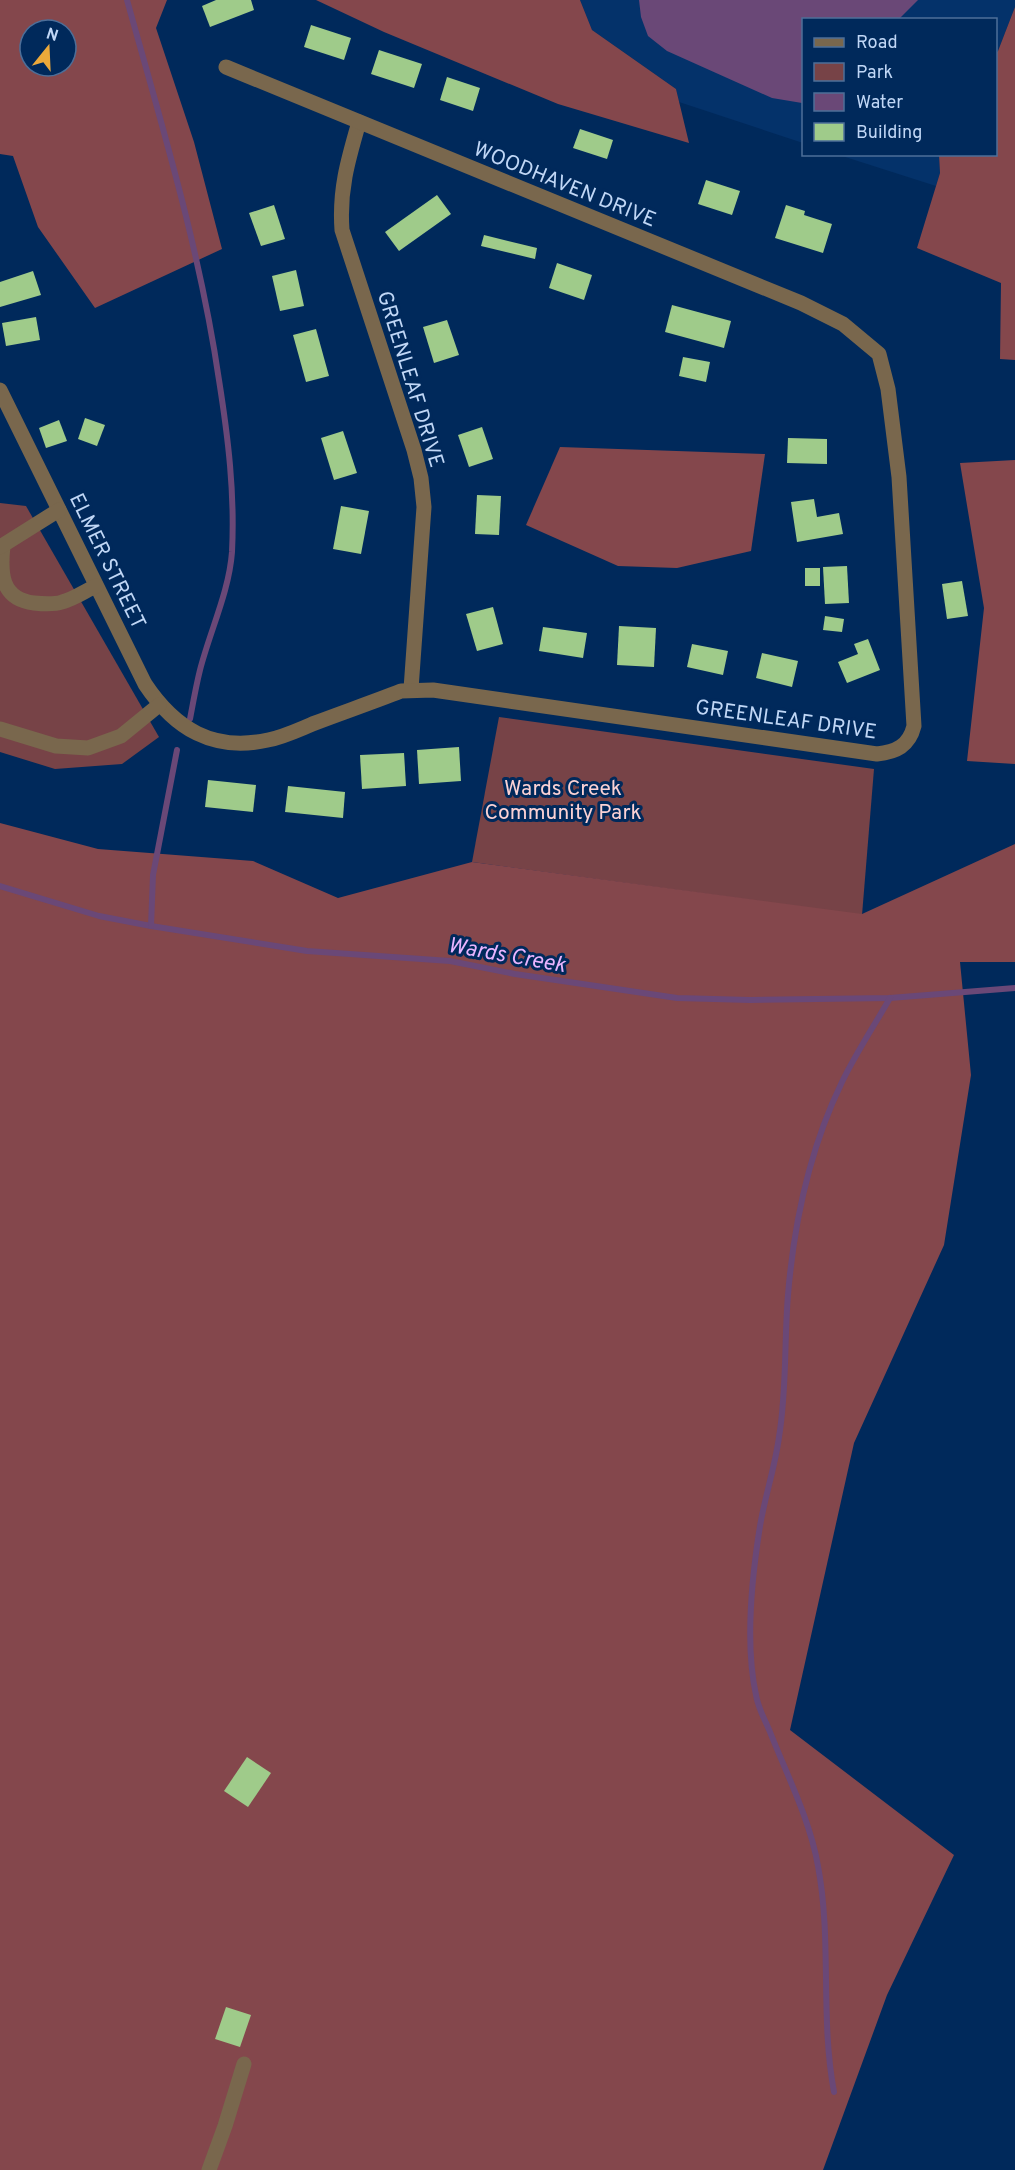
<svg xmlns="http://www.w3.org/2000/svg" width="1015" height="2170" font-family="Overpass,sans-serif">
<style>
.built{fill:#04326a}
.green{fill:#774347}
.forest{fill:#84474c;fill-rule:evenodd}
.water{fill:#6a4877}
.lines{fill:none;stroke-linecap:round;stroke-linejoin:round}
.stream{stroke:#6a4877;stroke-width:6}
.building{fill:#9fcb8a}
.minor{stroke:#79674d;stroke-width:15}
.labels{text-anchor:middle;stroke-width:6;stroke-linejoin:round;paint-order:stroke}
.street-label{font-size:21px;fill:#c0d7f6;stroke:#00295b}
.park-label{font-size:21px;fill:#fbd2d4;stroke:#00295b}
.water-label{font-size:22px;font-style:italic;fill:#e8b4fe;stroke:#00295b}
</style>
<rect width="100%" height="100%" fill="#00295b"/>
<g class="built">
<polygon points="580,0 1015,0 1015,7 998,51 996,53 996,20 804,20 803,143 679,102 676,89 592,30"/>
<polygon points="839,155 939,155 940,173 936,186"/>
</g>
<g class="green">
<polygon points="0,503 26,506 159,737 122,764 55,769 0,752"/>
<polygon points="499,717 874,769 862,915 472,862"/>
</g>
<g class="forest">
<path d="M0,0h167l-11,28 38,114 28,107 -127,59 -57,-81 -25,-71 -13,-2zM30,30h36v36h-36z"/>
<polygon points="316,0 580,0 592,30 676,89 689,143 558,104 384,32"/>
<polygon points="1015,7 1015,360 1000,359 1001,283 917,248 940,173 939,155 996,154 996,53 998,51"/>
<polygon points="560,447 765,454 751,551 677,568 618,566 526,525"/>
<polygon points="1015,460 1015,764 967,761 984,608 960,463"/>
<polygon points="0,823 98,849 253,861 338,898 472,862 862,914 1015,844 1015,962 960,962 971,1075 944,1245 854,1443 790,1730 954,1855 887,1995 823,2170 0,2170"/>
</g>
<polygon class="water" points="639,0 918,0 899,19 804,20 802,103 772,98 667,51 648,36 641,17"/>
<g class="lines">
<g class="stream">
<path d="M127,0c35,126 73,250 92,380 9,57 16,113 13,172 -3,40 -22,79 -32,118 -4,16 -7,33 -10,49"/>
<polyline points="0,886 99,916 151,926 307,951 450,961 515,974 677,998 750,1000 890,998 1015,988"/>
<polyline points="151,926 153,875 177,750"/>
<path d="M834,2092c-14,-74 -2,-152 -16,-226 -8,-46 -31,-91 -48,-134 -5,-12 -12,-24 -14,-37 -11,-50 -4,-119 4,-169 5,-30 15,-59 19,-89 8,-48 5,-94 9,-142 6,-73 22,-147 54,-213 14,-29 32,-56 48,-84"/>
</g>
</g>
<g class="building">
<polygon points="216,0 251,0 254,10 210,27 202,6"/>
<polygon points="311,25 351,38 344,60 304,47"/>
<polygon points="379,50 422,64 414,88 371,74"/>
<polygon points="447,77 480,88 473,111 440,100"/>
<polygon points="580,129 613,140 607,159 573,148"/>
<polygon points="706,180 740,191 732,215 698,204"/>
<polygon points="437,195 451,214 399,251 385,232"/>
<polygon points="274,205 285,239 261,246 249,213"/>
<polygon points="786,205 805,211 804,215 832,224 823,253 775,238"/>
<polygon points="484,235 537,248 535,259 481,246"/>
<polygon points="557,263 592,275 584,300 549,288"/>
<polygon points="296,270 304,306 280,311 272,276"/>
<polygon points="33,271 41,295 0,307 0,282"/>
<polygon points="672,305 731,321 724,348 665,332"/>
<polygon points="36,317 40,340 6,346 2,323"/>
<polygon points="447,320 459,355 434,363 423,327"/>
<polygon points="316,329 329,376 306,382 293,335"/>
<polygon points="683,357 710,362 706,382 679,376"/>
<polygon points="85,418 105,425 97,446 78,439"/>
<polygon points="59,420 67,441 46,448 39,428"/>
<polygon points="482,427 493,459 469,467 458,435"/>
<polygon points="343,431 357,473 334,480 321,438"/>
<polygon points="788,438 827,439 827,464 787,463"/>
<polygon points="477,495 501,496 499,535 475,534"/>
<polygon points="814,499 817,517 839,513 843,534 797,542 791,502"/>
<polygon points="341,506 369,511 361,554 333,549"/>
<polygon points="847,566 849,603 825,604 823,567"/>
<rect x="805" y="568" width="15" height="18"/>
<polygon points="962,581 968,616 947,619 942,584"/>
<polygon points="493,607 503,644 477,651 466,614"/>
<polygon points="825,616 844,619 842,632 823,630"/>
<polygon points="619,626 656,628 654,667 617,665"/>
<polygon points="543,627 587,633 583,658 539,651"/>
<polygon points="868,639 880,670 847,683 838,662 858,654 854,644"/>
<polygon points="692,644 728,651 723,675 687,667"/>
<polygon points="762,653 798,661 792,687 756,678"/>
<polygon points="459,747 461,781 419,784 417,750"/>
<polygon points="404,753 406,786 362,789 360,755"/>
<polygon points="208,780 256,785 253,812 205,807"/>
<polygon points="288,786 345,792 343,818 285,812"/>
<polygon points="247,1757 271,1773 248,1807 224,1791"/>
<polygon points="226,2007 251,2015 240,2047 215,2039"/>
</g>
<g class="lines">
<g class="minor">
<path d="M359,122c-11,38 -20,68 -17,108l72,220 7,28 3,29 -13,182"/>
<path d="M0,390l145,294c30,45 68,68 123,56 16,-3 32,-11 47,-17 29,-11 58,-21 86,-32l32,-1 444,64c19,-2 32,-8 37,-28l-15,-249 -11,-88 -9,-35 -36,-30 -42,-21 -575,-236"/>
<path d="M3,546c-3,27 -2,53 31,57 9,1 19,2 28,-1 12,-3 23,-11 34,-16"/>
<polyline points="0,547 59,510"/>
<polyline points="0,729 56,746 88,748 121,736 159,705"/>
<polyline points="209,2170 225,2126 244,2064"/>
</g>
</g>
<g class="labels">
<g class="street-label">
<text transform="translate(565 184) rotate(22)" y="7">WOODHAVEN DRIVE</text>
<text transform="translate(411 379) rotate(73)" y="7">GREENLEAF DRIVE</text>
<text transform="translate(108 561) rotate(64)" y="7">ELMER STREET</text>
<text transform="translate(786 719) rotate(8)" y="7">GREENLEAF DRIVE</text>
</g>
<g class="park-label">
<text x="563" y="795">Wards Creek<tspan x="563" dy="24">Community Park</tspan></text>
</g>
<g class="water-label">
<text transform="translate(507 954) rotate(10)" y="8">Wards Creek</text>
</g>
</g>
<rect x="802" y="18" width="195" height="138" fill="#00295b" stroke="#4d6f99" stroke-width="1.5"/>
<rect x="814" y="38" width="30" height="9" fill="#79674d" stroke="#4d6f99" stroke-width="1.5"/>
<text x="856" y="48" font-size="18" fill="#c0d7f6">Road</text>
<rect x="814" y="63" width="30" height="18" fill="#774347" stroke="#4d6f99" stroke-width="1.5"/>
<text x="856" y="78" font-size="18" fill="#c0d7f6">Park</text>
<rect x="814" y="93" width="30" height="18" fill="#6a4877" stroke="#4d6f99" stroke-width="1.5"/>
<text x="856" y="108" font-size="18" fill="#c0d7f6">Water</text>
<rect x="814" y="123" width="30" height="18" fill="#9fcb8a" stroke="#4d6f99" stroke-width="1.5"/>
<text x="856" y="138" font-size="18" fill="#c0d7f6">Building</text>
<g transform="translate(48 48) rotate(18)"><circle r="28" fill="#00295b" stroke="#4d6f99" stroke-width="1.5"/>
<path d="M0-4.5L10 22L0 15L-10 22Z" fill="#eca93a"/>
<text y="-9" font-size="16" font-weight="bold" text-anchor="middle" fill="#c0d7f6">N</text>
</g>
</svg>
